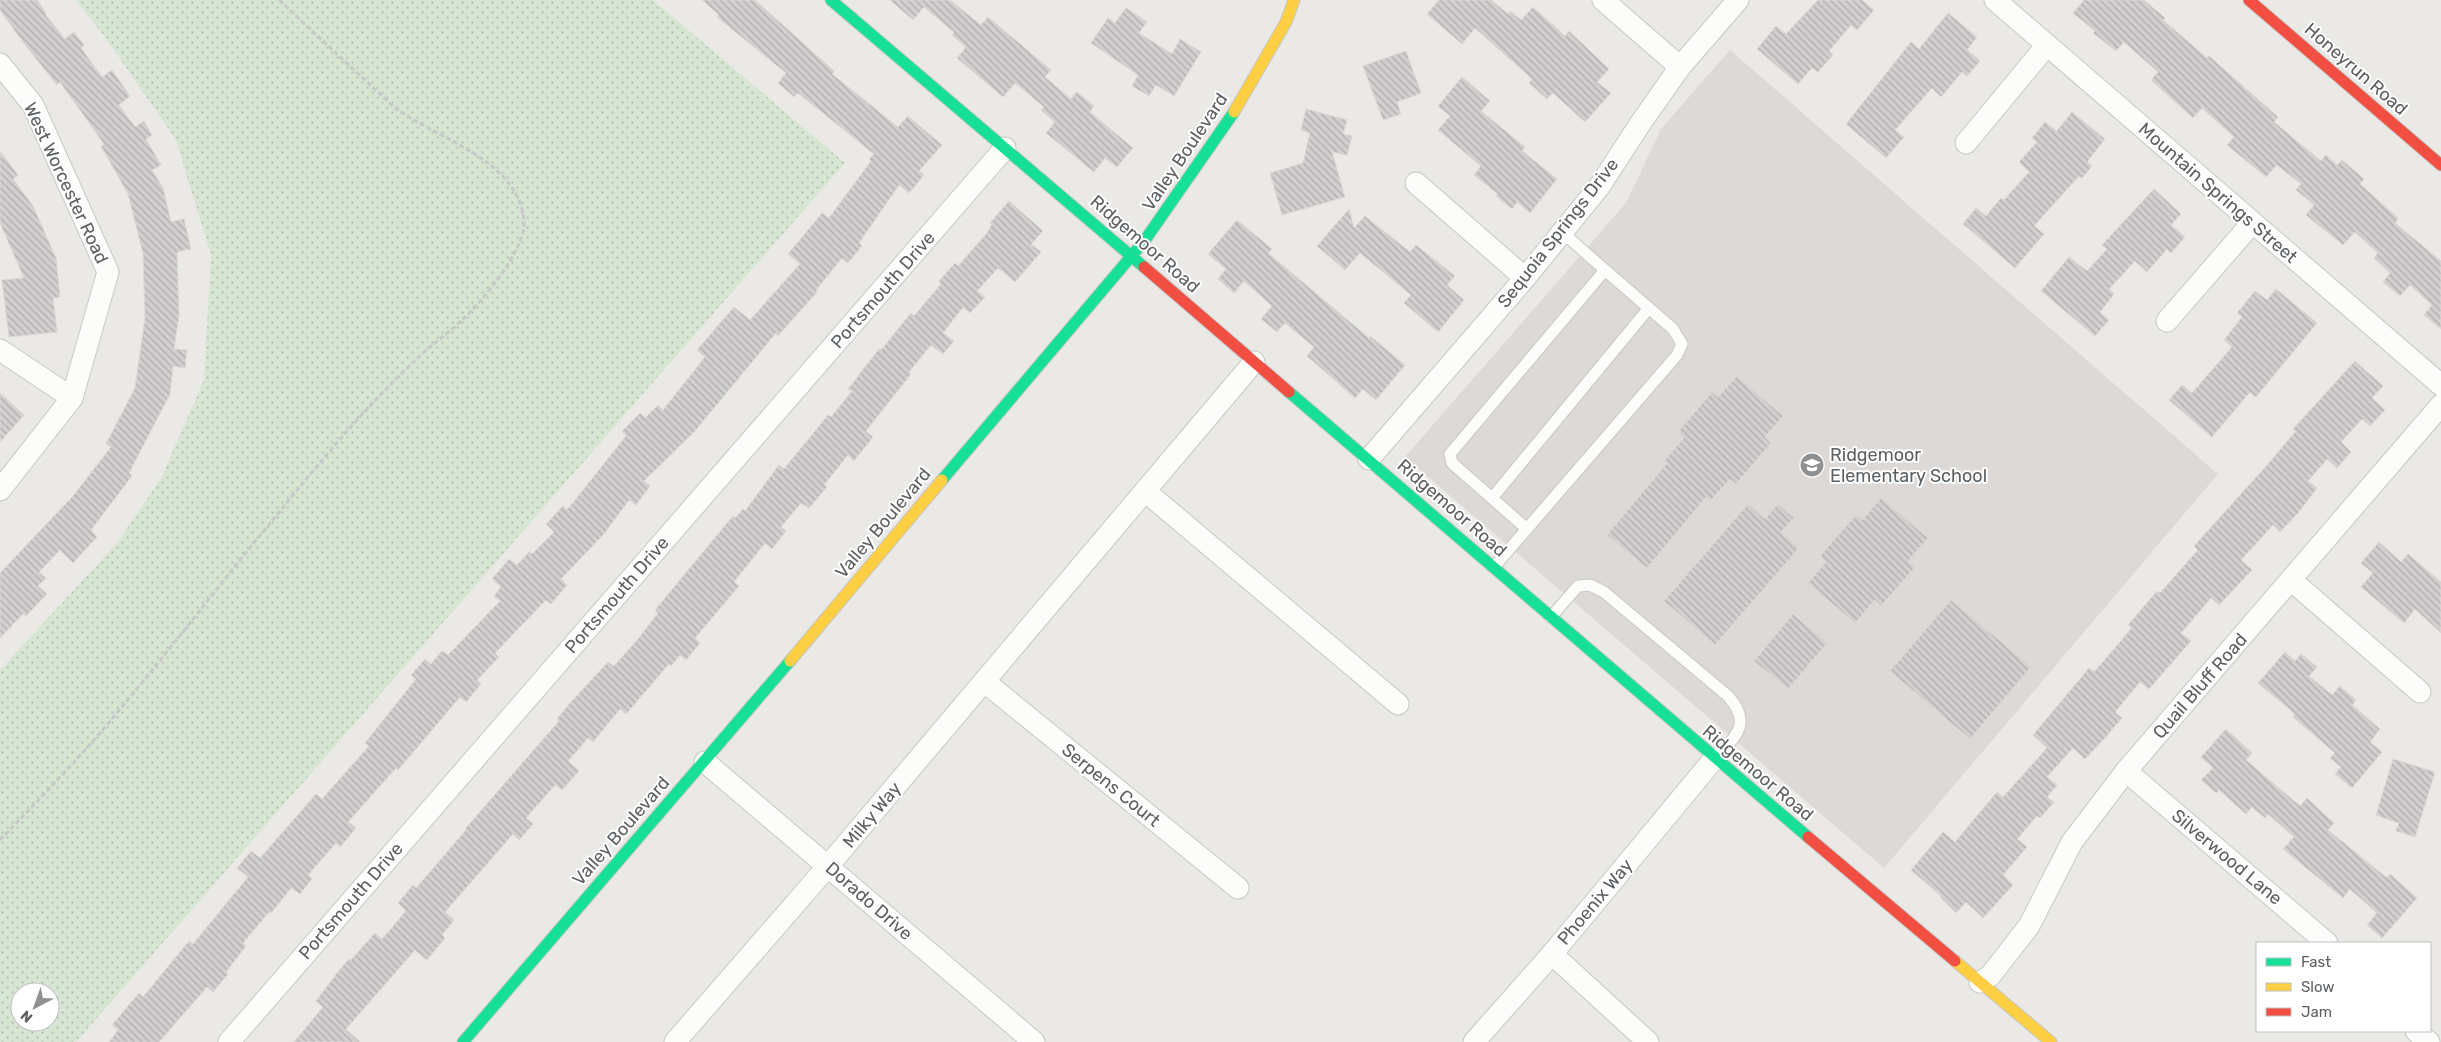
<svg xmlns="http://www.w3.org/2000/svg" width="2441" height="1042" font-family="Rubik,sans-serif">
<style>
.education{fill:#dcd9d6}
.grass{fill:url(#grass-dots);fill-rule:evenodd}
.building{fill:url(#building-back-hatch);stroke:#dad8d6}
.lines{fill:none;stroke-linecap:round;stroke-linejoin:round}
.lane-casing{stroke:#c7c7c6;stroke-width:13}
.street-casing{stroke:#c7c7c6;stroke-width:23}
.fast-casing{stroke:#c5c6c5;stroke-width:13}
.slow-casing{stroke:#c5c6c5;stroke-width:13}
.jam-casing{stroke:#c5c6c5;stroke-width:13}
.path{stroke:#c6c9c8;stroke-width:3;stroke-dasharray:5 2.5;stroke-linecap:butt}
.lane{stroke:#fcfcfb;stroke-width:11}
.street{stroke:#fcfcfb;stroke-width:21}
.fast{stroke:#16e098;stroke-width:11}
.slow{stroke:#ffcf43;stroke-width:11}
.jam{stroke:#f24e42;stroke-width:11}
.labels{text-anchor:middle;stroke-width:4;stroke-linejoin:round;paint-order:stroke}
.street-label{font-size:18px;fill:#5c6063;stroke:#fff}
.poi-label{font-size:18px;fill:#5c6063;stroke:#fff;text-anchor:start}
</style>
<defs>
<pattern id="grass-dots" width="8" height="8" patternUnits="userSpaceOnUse" patternTransform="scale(1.25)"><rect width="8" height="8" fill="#d7e5d3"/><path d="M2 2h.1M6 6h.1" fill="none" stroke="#b2bdaf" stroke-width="1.8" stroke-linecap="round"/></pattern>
<pattern id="building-back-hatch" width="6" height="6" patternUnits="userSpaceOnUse" patternTransform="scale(1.25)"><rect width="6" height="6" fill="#d2d0cf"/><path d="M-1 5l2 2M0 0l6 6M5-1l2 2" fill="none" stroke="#aeacac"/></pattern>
</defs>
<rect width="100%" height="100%" fill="#ebe9e6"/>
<polygon class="education" points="1730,50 2218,474 1884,868 1405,457 1626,203 1661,129"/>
<path class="grass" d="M76,0h577l192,163 -769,879h-76v-372l117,-127 44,-65 43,-98 7,-125 -35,-115 -69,-100zM20,992h30v30h-30z"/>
<g class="building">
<polygon points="0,0 37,0 46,13 45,14 65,39 74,32 84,45 81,48 102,77 112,70 130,96 119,105 135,127 144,121 152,135 146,139 161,165 152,170 163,188 171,222 184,219 191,249 177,252 179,315 174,349 187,350 185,368 173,366 170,394 129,473 132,476 91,530 97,537 73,563 60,550 39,572 46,578 38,586 47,594 26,616 23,614 0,638 0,573 73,496 111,447 106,444 135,388 145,318 143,253 128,194 101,146 104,144 60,82 57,85 23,42 0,10"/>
<polygon points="702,0 755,0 834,71 832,74 898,127 908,116 942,145 919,171 924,175 909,193 899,185 859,243 862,246 848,263 842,258 816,290 817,292 778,336 776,333 695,431 644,481 650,486 636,505 629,500 603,535 561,579 567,585 551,604 546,600 495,653 499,657 477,680 481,684 466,702 460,697 398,770 396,768 348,822 356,828 340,847 336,843 308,875 312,879 300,894 291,888 271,913 269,912 243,943 246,946 226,972 228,974 213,992 207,987 159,1042 109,1042 118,1030 112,1025 139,993 143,997 189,941 193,944 248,877 237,868 251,851 260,858 316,794 322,799 369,746 365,743 416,679 411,675 425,659 431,664 442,651 448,655 500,601 494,596 501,587 492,579 509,559 517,565 529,552 532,554 554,532 546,524 563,506 567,510 626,436 622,431 640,413 645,418 658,405 663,410 705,357 697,350 734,307 750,320 800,264 788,254 822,213 829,218 871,161 869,159 874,154 798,93 794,97 778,83 786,73 717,17 719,15"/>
<polygon points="890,0 950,0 981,25 988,17 1051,70 1045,77 1071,99 1077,92 1094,106 1090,112 1133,148 1117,167 1105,158 1094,172 1046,133 1055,122 1041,110 1044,107 1015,83 1003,97 957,58 966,47 952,35 954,32 924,7 913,20"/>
<polygon points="1439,0 1491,0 1508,14 1510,11 1521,20 1533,7 1565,36 1569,31 1609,69 1597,82 1611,93 1585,122 1553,93 1547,99 1529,83 1532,79 1475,28 1462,44 1427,14"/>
<polygon points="1818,0 1862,0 1874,10 1857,30 1851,25 1829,51 1833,55 1818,72 1812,68 1798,84 1757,49 1776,26 1786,34"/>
<polygon points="2084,0 2144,0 2165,18 2163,20 2207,58 2209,56 2278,117 2274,122 2321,161 2326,155 2337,165 2342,160 2364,179 2360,184 2398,218 2395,223 2441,261 2441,329 2424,315 2432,305 2410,285 2400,296 2383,282 2390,273 2374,258 2378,253 2355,232 2343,245 2306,215 2314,205 2296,190 2301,184 2277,165 2266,177 2227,145 2234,137 2202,108 2193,118 2151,80 2158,72 2124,42 2116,51 2093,33 2095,31 2073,13"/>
<polygon points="1126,8 1147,22 1139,33 1172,54 1180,39 1201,52 1174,96 1156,85 1149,96 1132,86 1138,75 1091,43 1108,18 1115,23"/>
<polygon points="1948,13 1977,37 1967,50 1980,61 1967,76 1962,72 1941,97 1932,88 1895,130 1904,137 1886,158 1846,124 1911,42 1919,49"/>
<polygon points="1406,51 1421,93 1397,102 1401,114 1383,120 1363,66"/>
<polygon points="1462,77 1490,101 1481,111 1525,147 1522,151 1557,179 1530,213 1517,202 1512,209 1496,196 1498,194 1474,175 1481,166 1438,130 1450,116 1438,106"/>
<polygon points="1306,109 1347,120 1343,134 1352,136 1347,155 1332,152 1345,197 1282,215 1270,173 1303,163 1310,133 1301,130"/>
<polygon points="2072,112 2105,139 2087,162 2092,166 2082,178 2079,176 2034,226 2044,234 2015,268 1963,224 1976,208 1986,216 2001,198 2004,200 2029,172 2019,162 2037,142 2032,138 2045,122 2057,131"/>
<polygon points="0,151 18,175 13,179 33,206 56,258 60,297 53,298 57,332 9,337 2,280 24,278 0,223"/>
<polygon points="2154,189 2181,214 2171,225 2185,237 2171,253 2167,249 2147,272 2135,261 2109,289 2114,294 2100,312 2109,320 2095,336 2041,291 2069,257 2087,271 2107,249 2102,245"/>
<polygon points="1009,201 1043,231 1031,244 1041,252 1015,282 998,268 977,291 985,297 970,313 963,307 943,333 954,341 943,354 931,345 909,372 911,374 866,431 873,437 854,461 848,455 824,485 827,487 809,508 801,503 781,527 786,531 772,549 765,543 734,582 739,586 695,638 700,643 686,660 680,655 671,666 669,664 626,714 620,709 593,742 588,738 568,761 579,771 562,790 555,785 526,818 533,824 519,840 513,834 445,912 454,920 442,935 445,938 427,960 415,950 346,1029 360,1042 294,1042 323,1007 316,1001 337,973 349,959 351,960 375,933 382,939 406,911 398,903 413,885 416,888 466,830 465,829 559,721 557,719 571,702 608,662 614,666 638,639 658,613 655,610 733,516 735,518 743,509 745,511 779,465 784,469 828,415 831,417 852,391 848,389 879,349 881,350 911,313 914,316 941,284 939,281 955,263 958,266 987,233 992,224 990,223"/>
<polygon points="1349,209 1354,228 1365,216 1410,252 1416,245 1455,276 1447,285 1464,300 1438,332 1404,303 1411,295 1360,253 1345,270 1317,246"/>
<polygon points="1237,220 1272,249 1268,253 1369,338 1370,336 1405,365 1376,400 1363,389 1355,398 1307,356 1314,347 1285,323 1277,332 1261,319 1272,306 1244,281 1234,293 1218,279 1226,269 1208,254"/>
<polygon points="2276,289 2317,323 2256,397 2250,392 2212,437 2169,400 2182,385 2192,393 2232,347 2224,340 2242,317 2237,313 2255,291 2267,300"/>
<polygon points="2355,361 2383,386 2372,398 2385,410 2370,426 2362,419 2341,442 2351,452 2337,468 2327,459 2308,481 2317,488 2299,512 2280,532 2273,525 2241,560 2252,570 2219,605 2211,598 2181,633 2191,641 2149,689 2140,682 2115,712 2122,718 2104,739 2085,759 2073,748 2047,777 2057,785 2047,797 2054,802 2040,818 2037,816 2017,839 2027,847 2003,875 2013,885 1983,918 1966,902 1956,913 1940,897 1941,896 1911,870 1943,832 1955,842 1997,792 2003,797 2047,748 2033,735 2089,668 2094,672 2132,628 2128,625 2157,591 2160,593 2198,550 2194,546 2268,464 2296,431 2293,429"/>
<polygon points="1737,376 1783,416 1765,437 1771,443 1736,484 1730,479 1710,501 1706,497 1647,568 1607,535 1667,463 1664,461 1684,438 1678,432 1712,392 1718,397"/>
<polygon points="0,393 24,415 0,442"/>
<polygon points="1881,498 1928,538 1908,561 1915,567 1881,606 1875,600 1855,623 1808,583 1826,562 1820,556 1856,515 1862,520"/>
<polygon points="1748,504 1765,519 1778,504 1794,518 1781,532 1799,548 1715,645 1664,601"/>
<polygon points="2379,542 2401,562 2408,554 2441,582 2441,633 2415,609 2404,623 2361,587 2373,573 2361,563"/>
<polygon points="1951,600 2031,667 1970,739 1890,671"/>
<polygon points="1793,614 1827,643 1788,689 1754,661"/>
<polygon points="2285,652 2295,661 2301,654 2317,667 2309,676 2332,695 2340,686 2356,700 2352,705 2380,729 2370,742 2382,752 2352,788 2335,774 2341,767 2330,758 2335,753 2293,717 2295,714 2258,683"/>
<polygon points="2226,729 2252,753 2246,760 2300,806 2307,798 2334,823 2328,830 2387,878 2390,874 2417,898 2382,938 2367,925 2377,913 2350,889 2343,898 2283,849 2294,837 2268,814 2265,818 2252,807 2246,814 2219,790 2216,793 2201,780 2213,768 2201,757"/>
<polygon points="2393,759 2435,772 2415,837 2396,831 2399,823 2376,815"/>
</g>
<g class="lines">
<defs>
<g id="lane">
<polyline points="1562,232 1605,270"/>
<polyline points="1492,498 1649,308"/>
<polyline points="1494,567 1677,355 1682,344 1673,329 1605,270 1450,454 1452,463 1527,529"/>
<path d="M1551,617l27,-31 12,-1 14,7 124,104c24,27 9,39 -12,62"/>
</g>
<g id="street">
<polyline points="1603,0 1680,67"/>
<polyline points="1995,0 2441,385"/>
<polyline points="0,64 33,105 108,272 72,398 0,490"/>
<polyline points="1966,143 2047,45"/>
<polyline points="1416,183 1525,278"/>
<polyline points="2167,321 2252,223"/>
<polyline points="0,350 72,398"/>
<polyline points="1369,459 1525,278 1599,187 1640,124 1680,67 1738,0"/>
<polyline points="1145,491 1398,704"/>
<polyline points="2291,580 2420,692"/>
<polyline points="985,682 1238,888"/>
<polyline points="705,762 1034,1042"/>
<polyline points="2126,771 2327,943"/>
<polyline points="1552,954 1648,1042"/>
<polyline points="1980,982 1990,976 2029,926 2072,842 2126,771 2441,405"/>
<polyline points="2416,1031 2429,1042"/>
<polyline points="229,1042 1005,148"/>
<polyline points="675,1042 828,866 1254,362"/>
<polyline points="1474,1042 1552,954 1714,759"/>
</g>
<g id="fast">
<polyline points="831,0 1144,267"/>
<polyline points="1289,392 1808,837"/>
<polyline points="942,480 1145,240 1234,112"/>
<polyline points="463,1042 790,661"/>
</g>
<g id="slow">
<polyline points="1234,112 1286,22 1294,0"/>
<polyline points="790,661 942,480"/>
<polyline points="1955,961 2051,1042"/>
</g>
<g id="jam">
<polyline points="2249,0 2441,165"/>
<polyline points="1144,267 1289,392"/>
<polyline points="1808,837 1955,961"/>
</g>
</defs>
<use href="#lane" class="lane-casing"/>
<use href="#street" class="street-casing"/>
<use href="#fast" class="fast-casing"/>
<use href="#slow" class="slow-casing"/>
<use href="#jam" class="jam-casing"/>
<path class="path" d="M0,840c29,-30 58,-60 86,-91 58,-66 112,-137 167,-205 54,-66 107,-133 170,-191 12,-11 26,-20 38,-32 20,-18 65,-72 63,-99 -4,-62 -87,-83 -129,-114l-116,-108"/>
<use href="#lane" class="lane"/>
<use href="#street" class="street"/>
<use href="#fast" class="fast"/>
<use href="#slow" class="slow"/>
<use href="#jam" class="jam"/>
</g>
<defs>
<symbol id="school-disc" viewBox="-11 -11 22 22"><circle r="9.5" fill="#8e9091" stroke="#fff"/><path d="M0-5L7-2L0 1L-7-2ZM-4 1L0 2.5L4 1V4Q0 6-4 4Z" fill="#fff"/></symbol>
</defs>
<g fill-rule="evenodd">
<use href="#school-disc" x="1798" y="451" width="28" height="28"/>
</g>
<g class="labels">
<g class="street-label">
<text transform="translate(2356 69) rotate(41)" y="6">Honeyrun Road</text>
<text transform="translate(1185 152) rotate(-56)" y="6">Valley Boulevard</text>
<text transform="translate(66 183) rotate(65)" y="6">West Worcester Road</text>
<text transform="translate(2218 193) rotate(41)" y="6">Mountain Springs Street</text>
<text transform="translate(1558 233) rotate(-52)" y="6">Sequoia Springs Drive</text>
<text transform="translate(1145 244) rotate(41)" y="6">Ridgemoor Road</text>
<text transform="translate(883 290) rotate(-49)" y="6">Portsmouth Drive</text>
<text transform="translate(1452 508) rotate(41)" y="6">Ridgemoor Road</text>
<text transform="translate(883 523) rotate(-50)" y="6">Valley Boulevard</text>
<text transform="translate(617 595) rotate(-49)" y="6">Portsmouth Drive</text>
<text transform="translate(2200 686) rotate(-49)" y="6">Quail Bluff Road</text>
<text transform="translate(1758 773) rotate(40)" y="6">Ridgemoor Road</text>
<text transform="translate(1111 785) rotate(39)" y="6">Serpens Court</text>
<text transform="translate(872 815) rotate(-50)" y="6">Milky Way</text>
<text transform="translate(621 831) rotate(-49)" y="6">Valley Boulevard</text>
<text transform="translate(2227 857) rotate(40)" y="6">Silverwood Lane</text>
<text transform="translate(351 901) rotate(-49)" y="6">Portsmouth Drive</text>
<text transform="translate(869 901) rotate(41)" y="6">Dorado Drive</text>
<text transform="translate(1595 902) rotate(-50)" y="6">Phoenix Way</text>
</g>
<g class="poi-label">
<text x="1830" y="461">Ridgemoor<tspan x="1830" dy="21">Elementary School</tspan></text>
</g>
</g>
<rect x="2256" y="942" width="175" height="90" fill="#ffffff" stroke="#bebfc1"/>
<rect x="2266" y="958" width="25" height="8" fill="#16e098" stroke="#bebfc1"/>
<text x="2301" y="967" font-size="15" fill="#5c6063">Fast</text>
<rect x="2266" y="983" width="25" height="8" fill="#ffcf43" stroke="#bebfc1"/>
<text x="2301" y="992" font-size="15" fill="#5c6063">Slow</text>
<rect x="2266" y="1008" width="25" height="8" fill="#f24e42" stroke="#bebfc1"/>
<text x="2301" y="1017" font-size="15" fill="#5c6063">Jam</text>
<g transform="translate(35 1007) rotate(221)"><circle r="24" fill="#ffffff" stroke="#bebfc1"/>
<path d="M0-4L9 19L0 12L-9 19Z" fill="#8e9091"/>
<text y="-8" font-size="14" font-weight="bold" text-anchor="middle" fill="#5c6063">N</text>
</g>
</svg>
